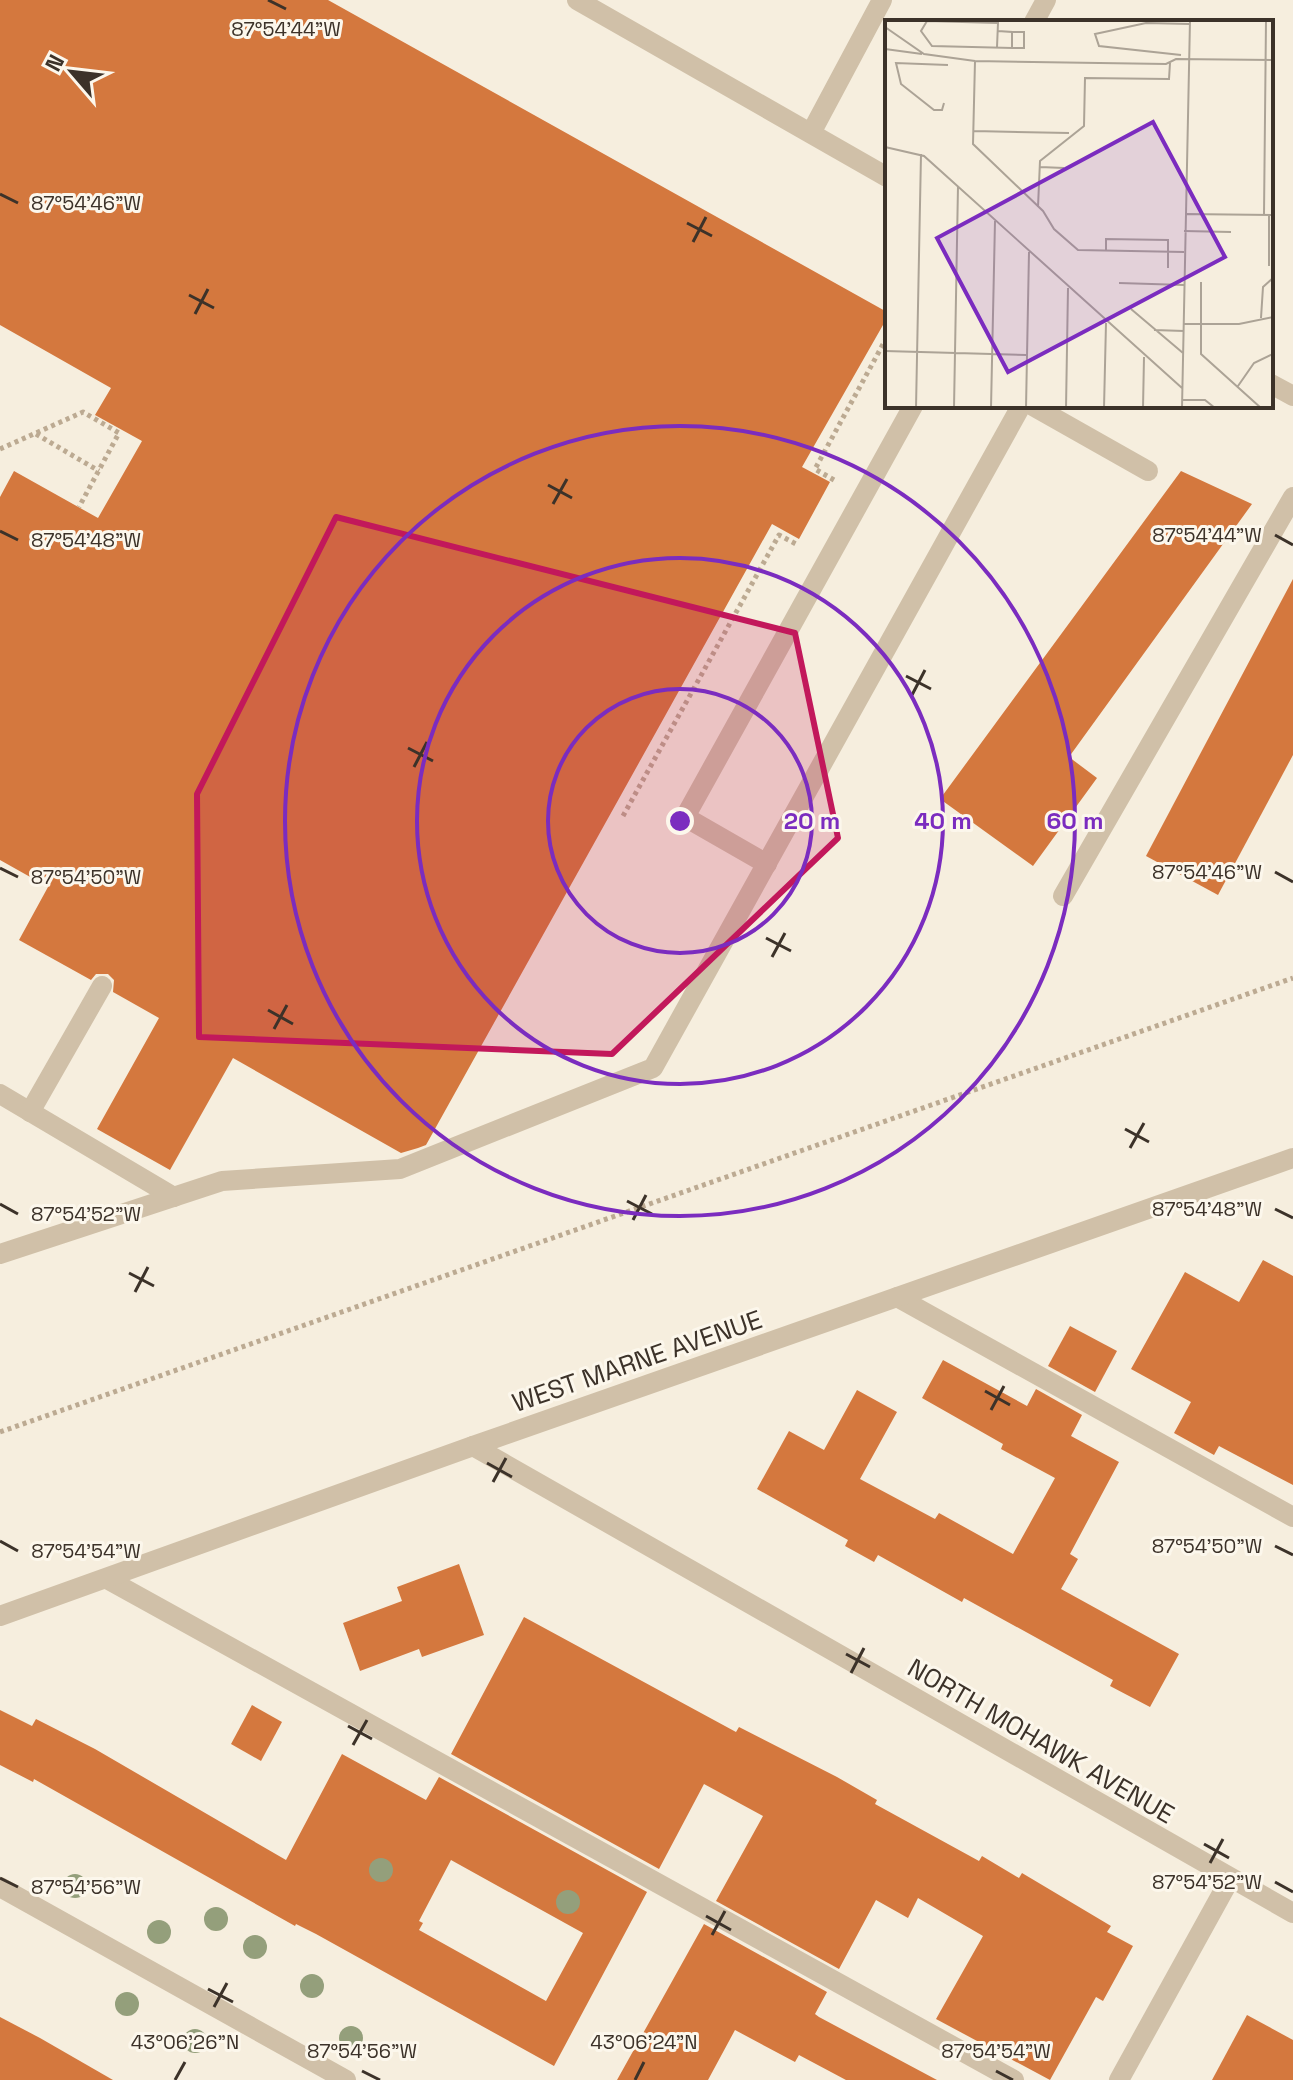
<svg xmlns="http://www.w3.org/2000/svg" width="1293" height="2080" font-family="'Space Grotesk',sans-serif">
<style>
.building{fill:#d4783e;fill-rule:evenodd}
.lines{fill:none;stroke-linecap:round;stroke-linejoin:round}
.path{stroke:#bcaa92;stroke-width:5;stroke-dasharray:4 4;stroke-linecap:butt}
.lane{stroke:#d0c0a8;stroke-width:20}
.street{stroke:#d0c0a8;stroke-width:20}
.tree{fill:#949f7b}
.marked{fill:#c2185b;fill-opacity:0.2;stroke:#c2185b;stroke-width:6;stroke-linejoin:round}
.ticks{fill:none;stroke:#3c3229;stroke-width:3}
.ring{fill:none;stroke:#7b2cbf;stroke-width:4}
.labels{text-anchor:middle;stroke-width:6;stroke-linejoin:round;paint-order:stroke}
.street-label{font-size:26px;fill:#3c3229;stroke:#fcf7ec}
.inset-road{fill:none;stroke:#aca396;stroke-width:2}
.view{fill:#7b2cbf;fill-opacity:0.15;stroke:#7b2cbf;stroke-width:4}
.inset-edge{fill:none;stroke:#3c3229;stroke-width:4}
.ticks-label{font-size:20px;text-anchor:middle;fill:#3c3229;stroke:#fcf7ec;stroke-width:6;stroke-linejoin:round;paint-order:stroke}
.centre{fill:#7b2cbf;stroke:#fcf7ec;stroke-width:4}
.ring-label{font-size:24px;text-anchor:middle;font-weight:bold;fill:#7b2cbf;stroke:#fcf7ec;stroke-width:6;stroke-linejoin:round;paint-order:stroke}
</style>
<rect width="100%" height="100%" fill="#f6eede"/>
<g class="building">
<polygon points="0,0 328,0 887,312 887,318 802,467 830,482 799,539 772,524 426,1145 418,1148 401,1153 233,1058 170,1170 97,1129 159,1018 113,992 114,980 108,974 96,974 91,980 19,940 48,887 0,860 0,497 14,471 98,518 142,441 95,415 111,388 0,325"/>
<polygon points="1181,471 1252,504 1069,757 1097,778 1033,866 940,799"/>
<polygon points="1293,579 1293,755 1218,895 1146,856"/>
<polygon points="1263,1260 1293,1276 1293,1485 1219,1446 1214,1455 1174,1433 1191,1402 1131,1369 1185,1272 1239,1302"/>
<polygon points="1070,1326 1117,1351 1095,1392 1048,1366"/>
<polygon points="943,1360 1027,1406 1036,1389 1082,1415 1071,1436 1119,1462 1070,1554 1078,1559 1061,1589 1179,1654 1150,1707 1110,1686 1113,1680 964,1598 962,1602 878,1555 874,1562 845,1546 848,1540 757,1489 789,1431 824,1450 857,1390 897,1412 860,1479 935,1519 939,1513 1013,1554 1055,1478 1001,1449 1003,1444 922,1398"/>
<polygon points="459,1564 484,1635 422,1657 419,1649 360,1671 343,1623 402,1601 397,1587"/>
<polygon points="524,1617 736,1732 739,1727 837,1777 877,1800 875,1804 979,1861 982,1856 1019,1878 1022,1873 1111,1926 1107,1932 1133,1946 1103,2001 1096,1997 1050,2080 936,2019 983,1936 918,1898 908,1918 876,1900 839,1969 716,1901 763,1816 704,1784 659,1869 451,1754"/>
<polygon points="252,1705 282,1722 261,1761 231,1744"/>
<path d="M0,1710l32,16 4,-7 59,30 191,111 56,-106 84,46 13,-23 208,115 -93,174 -238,-132 -20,-10 -1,2 -261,-147 -1,3 -33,-17zM451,1860l132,73 -37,68 -127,-71 4,-7 -4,-2z"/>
<polygon points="704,1924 827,1992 815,2014 819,2017 937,2080 846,2080 799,2055 795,2062 735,2030 708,2080 617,2080"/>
<polygon points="1247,2015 1293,2040 1293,2080 1212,2080"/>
<polygon points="0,2017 40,2038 113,2080 0,2080"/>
</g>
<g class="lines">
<g class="path">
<polyline points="36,434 99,471"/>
<polyline points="0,449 83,412 119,433 79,507"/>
<polyline points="834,480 815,469 887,337"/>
<polyline points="623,816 779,535 798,545"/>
<polyline points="0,1432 1293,978"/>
</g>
<g class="lane">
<polyline points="1034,22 1046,0"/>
<polyline points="1033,406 1148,471"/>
<polyline points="767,864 685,817 913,406"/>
<polyline points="1063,896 1293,497"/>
<polyline points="0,1094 174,1197"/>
<polyline points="30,1112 102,986"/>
<polyline points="0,1254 222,1181 400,1169 653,1068 1021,406"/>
<polyline points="897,1297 1293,1517"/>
<polyline points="107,1579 1014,2080"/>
</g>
<g class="street">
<polyline points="577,0 887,177"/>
<polyline points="811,133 882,0"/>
<polyline points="1271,384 1293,396"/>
<polyline points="473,1446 1293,1913"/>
<polyline points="0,1616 473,1446 1293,1158"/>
<polyline points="0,1887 346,2080"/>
<polyline points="1119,2080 1230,1879"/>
</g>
</g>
<g class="tree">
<circle cx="381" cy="1870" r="12"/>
<circle cx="75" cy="1886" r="12"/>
<circle cx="568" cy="1902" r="12"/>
<circle cx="216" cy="1919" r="12"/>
<circle cx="159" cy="1932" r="12"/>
<circle cx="255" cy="1947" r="12"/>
<circle cx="312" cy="1986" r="12"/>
<circle cx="127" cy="2004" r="12"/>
<circle cx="351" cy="2038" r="12"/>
<circle cx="195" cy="2041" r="12"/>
</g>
<path class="marked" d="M336,517l459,116 43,205 -226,216 -413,-17 -2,-243z"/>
<path class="ticks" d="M268,0l18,9M0,194l18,9M687,223l25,13M693,242l13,-25M189,295l25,13M195,314l13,-25M548,485l24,13M553,504l14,-25M0,531l18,9M1275,535l18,10M906,676l25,13M912,695l13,-25M408,748l25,13M414,767l13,-25M0,868l18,9M1275,872l18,10M766,938l25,13M772,957l13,-24M268,1010l25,14M274,1029l13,-24M1125,1129l24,13M1130,1148l14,-25M627,1201l25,13M0,1204l18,10M1275,1209l18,9M633,1220l13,-25M129,1273l25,13M135,1292l13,-25M985,1391l25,14M991,1410l13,-24M487,1463l25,14M493,1482l13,-24M0,1541l18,10M1275,1546l18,9M846,1654l24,13M851,1673l13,-25M348,1726l24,13M353,1745l14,-25M1204,1844l25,14M1210,1863l13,-24M0,1878l18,9M1275,1882l18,10M706,1916l25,14M712,1935l13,-24M208,1989l25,13M214,2007l13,-24M362,2071l18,9M996,2071l17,9M175,2080l10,-18M635,2080l9,-18"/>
<g class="ring">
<circle cx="680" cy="821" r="132"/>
<circle cx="680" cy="821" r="263"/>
<circle cx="680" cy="821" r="395"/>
</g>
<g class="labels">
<g class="street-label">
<text transform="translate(637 1361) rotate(-19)" y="9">WEST MARNE AVENUE</text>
<text transform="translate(1041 1741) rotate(30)" y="9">NORTH MOHAWK AVENUE</text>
</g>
</g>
<g transform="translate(885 20)">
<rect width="388" height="388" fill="#f6eede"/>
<path class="inset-road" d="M0,7l39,27 51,7M127,12h12v16h-12M112,27l1,-24 -71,-2 -6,10 11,15 80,2v-16l-14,-1M0,29l37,5M296,35l-82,-9 -4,-12 51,-11 44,1M59,83l-2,7h-8l-33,-26 -5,-21 52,2M89,111l95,2M0,127l39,9 258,232M155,147l24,1M153,187l2,-46 44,-35 1,-48 84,1 1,-16M300,194l88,1M379,194l2,-194M384,195v51M299,211l47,1M221,230v-11l62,1v28M299,232l-106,-2 -24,-21 -11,-18 -70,-67 2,-83 191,3 10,-5 97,1M316,262v72l60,54M234,263l65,2M246,289l52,44M376,298l2,-31 10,-9M299,304h55l34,-7M269,310l30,1M0,331l141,4M353,366l16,-23 19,-9M297,380h23l10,8M31,388l5,-254M69,388l4,-222M106,388l4,-187M141,388l3,-156M181,388l2,-120M219,388l2,-85M258,388l1,-51M297,388l8,-388"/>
<path class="view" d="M268,102l72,135 -217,115 -71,-134z"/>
<rect width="388" height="388" class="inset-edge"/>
</g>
<g class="ticks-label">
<text x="286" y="36">87°54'44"W</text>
<text x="86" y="210">87°54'46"W</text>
<text x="1207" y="542">87°54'44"W</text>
<text x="86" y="547">87°54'48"W</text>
<text x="1207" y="879">87°54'46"W</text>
<text x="86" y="884">87°54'50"W</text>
<text x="1207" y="1216">87°54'48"W</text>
<text x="86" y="1221">87°54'52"W</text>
<text x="1207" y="1553">87°54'50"W</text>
<text x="86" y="1558">87°54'54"W</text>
<text x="1207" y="1889">87°54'52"W</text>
<text x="86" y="1894">87°54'56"W</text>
<text x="185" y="2049">43°06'26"N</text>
<text x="644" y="2049">43°06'24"N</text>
<text x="362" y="2058">87°54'56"W</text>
<text x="996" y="2058">87°54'54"W</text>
</g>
<circle cx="680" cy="821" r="12" class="centre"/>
<g class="ring-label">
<text x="812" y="829">20 m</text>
<text x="943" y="829">40 m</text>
<text x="1075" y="829">60 m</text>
</g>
<g transform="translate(72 72) rotate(298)" stroke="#fcf7ec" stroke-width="6" paint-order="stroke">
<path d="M0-6L14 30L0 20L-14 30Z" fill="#3c3229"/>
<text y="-12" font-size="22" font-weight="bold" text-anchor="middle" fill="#3c3229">N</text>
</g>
</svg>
